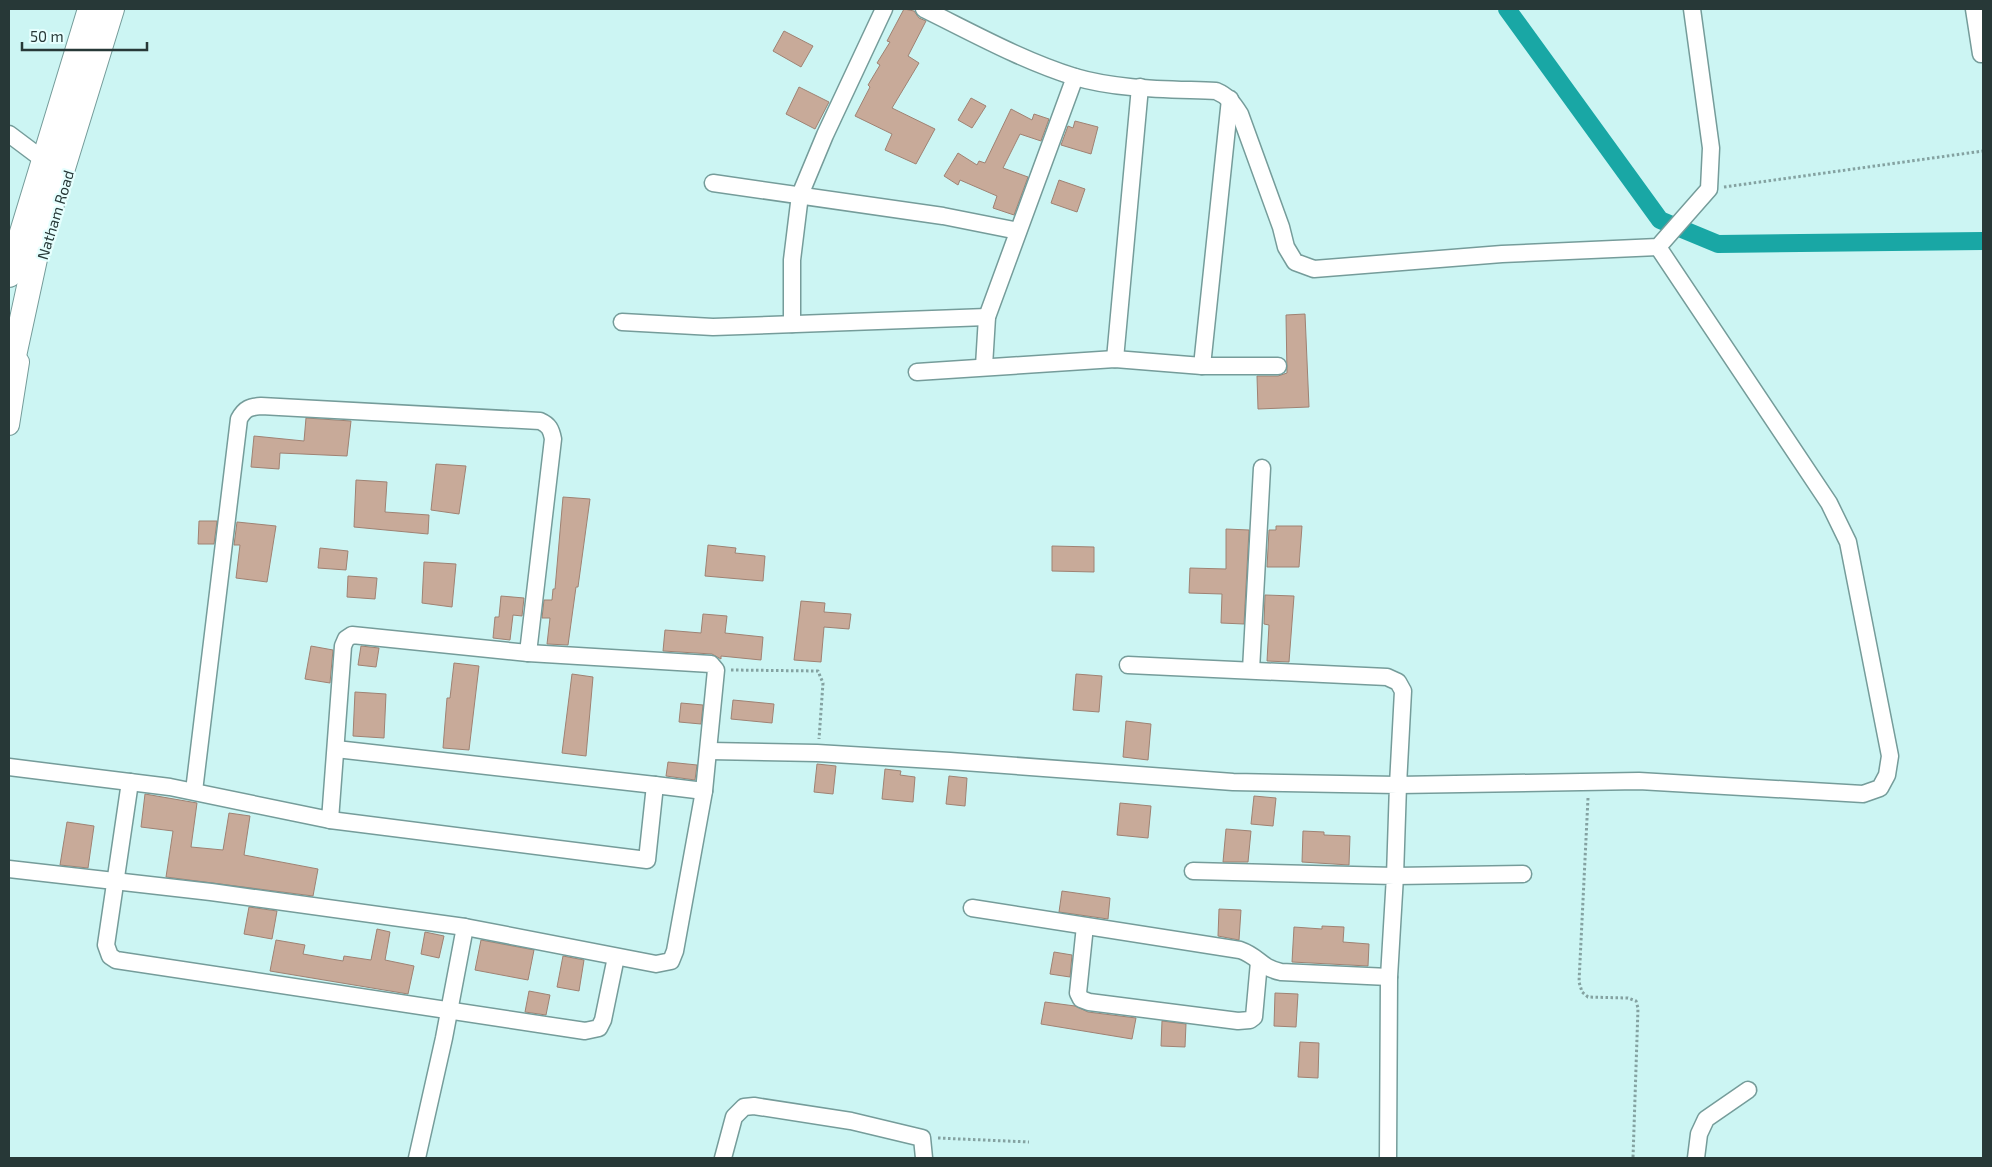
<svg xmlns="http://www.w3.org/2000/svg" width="1992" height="1167" font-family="'Exo 2',sans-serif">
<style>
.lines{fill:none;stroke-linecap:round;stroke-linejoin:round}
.canal{stroke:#19a7a5;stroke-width:18}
.building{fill:#c8aa99;stroke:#9f8273}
.minor-casing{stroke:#759c9a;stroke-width:19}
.major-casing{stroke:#759c9a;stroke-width:22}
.highway-casing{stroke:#759c9a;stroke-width:26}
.path{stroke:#84a2a1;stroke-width:3;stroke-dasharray:2.5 2.5;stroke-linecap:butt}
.minor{stroke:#fff;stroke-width:16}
.major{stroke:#fff;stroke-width:20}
.highway{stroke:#fff;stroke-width:24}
.labels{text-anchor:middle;stroke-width:4.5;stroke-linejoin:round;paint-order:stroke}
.street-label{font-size:15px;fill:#273837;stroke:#e6fffe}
</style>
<rect width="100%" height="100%" fill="#ccf5f3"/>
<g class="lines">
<polyline class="canal" points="1507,9 1660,220 1718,244 1983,241"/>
</g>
<g class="building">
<polygon points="904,9 914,11 919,18 926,21 908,56 919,63 892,108 935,129 916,164 885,150 892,134 855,116 870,87 868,85 880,65 877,63 890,42 887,41"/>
<polygon points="784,31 813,46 801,67 773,51"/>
<polygon points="799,87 829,102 815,129 786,114"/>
<polygon points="971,98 986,106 972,128 958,120"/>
<polygon points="1011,109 1032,120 1034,114 1049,119 1041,141 1020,134 1003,168 1028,177 1014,215 993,208 997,196 960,180 958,185 944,176 958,153 977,165 979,161 985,163"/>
<polygon points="1075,121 1098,127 1091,154 1061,145 1068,126 1073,128"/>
<polygon points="1059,180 1085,189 1077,212 1051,203"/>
<polygon points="1305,314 1309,407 1258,409 1257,376 1278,376 1287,373 1286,315"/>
<polygon points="306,418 351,421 347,456 280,453 279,469 251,467 254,436 304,441"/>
<polygon points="436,464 466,466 459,514 431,510"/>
<polygon points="356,480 387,482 385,512 429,515 428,534 354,527"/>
<polygon points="563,497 590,499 578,587 576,587 568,645 547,644 550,618 542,618 544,600 552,600 553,589 555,589"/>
<polygon points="199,521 217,521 214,544 198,544"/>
<polygon points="237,522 276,526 267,582 236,578 240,545 234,545"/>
<polygon points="1276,526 1302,526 1299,567 1267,567 1269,530 1276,530"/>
<polygon points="1226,529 1249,530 1244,624 1221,623 1222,594 1189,593 1190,568 1226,569"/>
<polygon points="708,545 736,548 735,553 765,556 763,581 705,576"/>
<polygon points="1052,546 1094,547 1094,572 1052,571"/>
<polygon points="320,548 348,551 346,570 318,568"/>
<polygon points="424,562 456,564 452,607 422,603"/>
<polygon points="348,576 377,578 375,599 347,597"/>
<polygon points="1265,595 1294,596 1289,662 1267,661 1269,625 1264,624"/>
<polygon points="501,596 524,598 522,616 513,615 510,640 493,638 495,617 499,617"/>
<polygon points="801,601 825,603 824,612 851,614 849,629 824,627 821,662 794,660"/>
<polygon points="703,614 727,616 725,633 763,637 761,660 721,656 721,659 712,654 663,651 665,630 701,633"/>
<polygon points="311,646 333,650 330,683 305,679"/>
<polygon points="361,646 379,648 376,667 358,665"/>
<polygon points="454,663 479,666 469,750 443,748 447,698 450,698"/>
<polygon points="572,674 593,677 586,756 562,753"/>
<polygon points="1076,674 1102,676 1099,712 1073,710"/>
<polygon points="355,692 386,694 384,738 353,736"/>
<polygon points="733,700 774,704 772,723 731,719"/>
<polygon points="681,703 703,705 701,724 679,722"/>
<polygon points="1126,721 1151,724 1148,760 1123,757"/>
<polygon points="668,762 697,765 695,780 666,776"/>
<polygon points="817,764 836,766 833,794 814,792"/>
<polygon points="885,769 901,771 900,775 915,777 913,802 882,799"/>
<polygon points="949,776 967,778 965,806 946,804"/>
<polygon points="145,794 197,803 191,847 223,850 229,813 250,816 244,855 318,869 313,896 166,877 173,831 141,827"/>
<polygon points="1254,796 1276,798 1273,826 1251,824"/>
<polygon points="1120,803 1151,806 1148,838 1117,835"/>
<polygon points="67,822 94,826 88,868 60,865"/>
<polygon points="1226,829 1251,831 1248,862 1223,862"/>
<polygon points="1303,831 1324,832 1324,835 1350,836 1349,865 1302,862"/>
<polygon points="1062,891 1110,898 1108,919 1059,912"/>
<polygon points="249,907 277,911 272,939 244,934"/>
<polygon points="1219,909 1241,910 1239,940 1218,936"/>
<polygon points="1322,926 1344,927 1343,942 1369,944 1368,966 1292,962 1294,927 1322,929"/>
<polygon points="377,929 390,932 385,960 414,966 408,994 270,971 276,940 305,945 303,954 343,961 344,956 371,960"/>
<polygon points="425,932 444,936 439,958 421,954"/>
<polygon points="481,940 534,950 528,980 475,970"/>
<polygon points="1054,952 1072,955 1070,977 1050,974"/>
<polygon points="563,956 584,960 579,991 557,987"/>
<polygon points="529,991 550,995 546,1015 525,1012"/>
<polygon points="1275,993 1298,994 1296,1027 1274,1026"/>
<polygon points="1045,1002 1075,1006 1088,1012 1136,1018 1132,1039 1041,1024"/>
<polygon points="1162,1021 1186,1024 1185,1047 1161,1046"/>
<polygon points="1300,1042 1319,1043 1318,1078 1298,1077"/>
</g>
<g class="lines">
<defs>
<g id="minor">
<path d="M924,9c49,24 97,51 151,68 44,13 94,12 141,14 12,5 17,12 24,23l41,113 5,20 9,15 19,7 188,-15 156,-7 51,-58 2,-41 -19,-139"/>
<polyline points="1974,9 1981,54"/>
<polyline points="9,134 37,155"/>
<polyline points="713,183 943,216 1018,231"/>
<polyline points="622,322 713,327 987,317"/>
<polyline points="792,324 792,260 800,195 825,135 884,9"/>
<polyline points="1115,359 1140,87"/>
<polyline points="984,366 987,317 1075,77"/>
<polyline points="1202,366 1230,99"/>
<polyline points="917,372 1115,359 1202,366 1278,366"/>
<polyline points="1128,665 1387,677 1398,682 1403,691 1398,785 1639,781 1863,794 1880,788 1887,775 1890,756 1848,542 1829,503 1658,247"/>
<polyline points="1251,670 1262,468"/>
<polyline points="336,749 655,785"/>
<polyline points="709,751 817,753 950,761 1233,782 1398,785 1395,876 1523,874"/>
<polyline points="9,767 170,787 330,820 343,646 346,639 352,635 528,653 711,664 716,670 704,791 675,951 671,961 656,964 465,927 211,892 9,869"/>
<polyline points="130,782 106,945 110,956 116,960 585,1031 599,1028 603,1020 616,957"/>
<path d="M194,791l45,-372c6,-11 11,-12 22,-13l279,15c9,4 11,8 13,18l-25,214"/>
<polyline points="330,820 647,860 655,785 704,791"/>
<polyline points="1193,871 1395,876 1389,977 1388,1158"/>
<path d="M972,908l268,42c20,7 19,17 41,22l108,5"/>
<polyline points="1085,926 1078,993 1081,999 1089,1002 1238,1021 1250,1020 1254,1017 1259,962"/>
<polyline points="417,1158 444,1038 465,927"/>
<polyline points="723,1158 734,1117 744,1107 754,1106 851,1121 922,1138 924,1158"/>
<polyline points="1696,1158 1699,1134 1706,1119 1748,1090"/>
</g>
<polyline id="major" points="9,425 19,362"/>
<g id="highway">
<polyline points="9,275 90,9"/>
<polyline points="9,379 35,259 112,9"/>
</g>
</defs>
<use href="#minor" class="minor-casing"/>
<use href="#major" class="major-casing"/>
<use href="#highway" class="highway-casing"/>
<g class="path">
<polyline points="1724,187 1983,151"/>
<polyline points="731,670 818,671 823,683 819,739"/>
<polyline points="1588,798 1579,982 1582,992 1588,997 1628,998 1636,1001 1638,1008 1633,1158"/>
<polyline points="938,1138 1029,1142"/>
</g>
<use href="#minor" class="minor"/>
<use href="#major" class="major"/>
<use href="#highway" class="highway"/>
</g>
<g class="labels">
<g class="street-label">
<text transform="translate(56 215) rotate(-73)" y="5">Natham Road</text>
</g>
</g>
<rect width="1992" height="1167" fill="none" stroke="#273837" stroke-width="20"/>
<path d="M22 42v8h125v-8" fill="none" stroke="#273837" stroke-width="2.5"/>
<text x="30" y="42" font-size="15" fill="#273837" stroke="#e6fffe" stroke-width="4" paint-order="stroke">50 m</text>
</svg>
